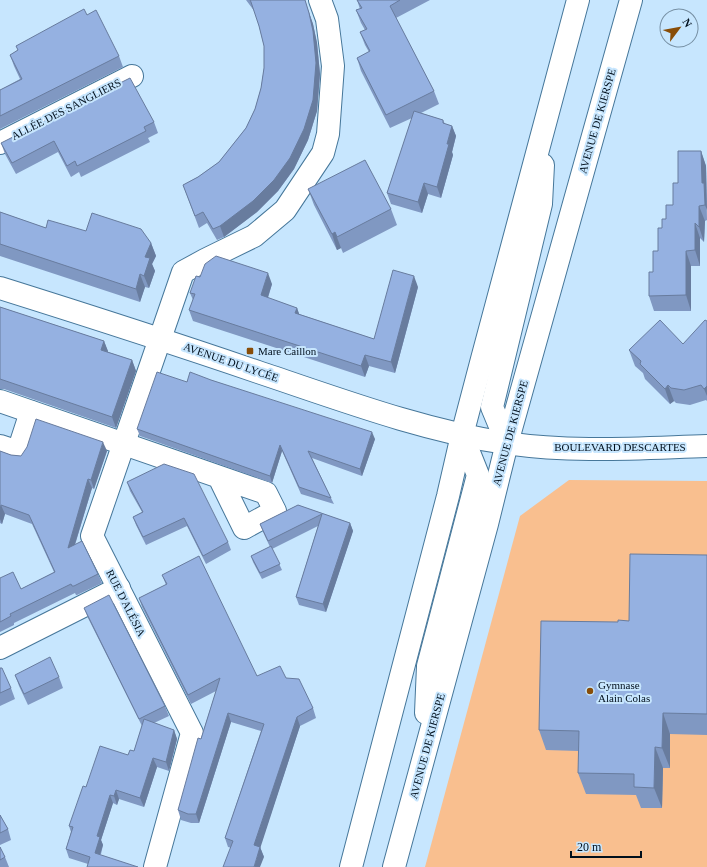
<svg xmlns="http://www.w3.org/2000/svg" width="707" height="867" font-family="Georgia,serif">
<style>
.green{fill:#f9bf8f}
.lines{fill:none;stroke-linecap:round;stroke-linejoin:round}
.minor-casing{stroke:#46779a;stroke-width:24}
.tertiary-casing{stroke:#46779a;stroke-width:24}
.secondary-casing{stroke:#46779a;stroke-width:24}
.minor{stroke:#fff;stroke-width:22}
.tertiary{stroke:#fff;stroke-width:22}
.secondary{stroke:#fff;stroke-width:22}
.wall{fill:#8098c2}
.shaded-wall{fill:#687c9e}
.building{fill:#95b1e1;stroke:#687c9e}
.poi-dot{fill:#884d08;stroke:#c7e6fe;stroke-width:1.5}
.labels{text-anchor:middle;stroke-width:4;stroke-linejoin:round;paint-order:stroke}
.street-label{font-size:11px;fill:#000f1c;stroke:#c7e6fe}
.poi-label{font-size:11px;fill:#000f1c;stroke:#c7e6fe;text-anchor:start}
</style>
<rect width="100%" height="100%" fill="#c7e6fe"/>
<polygon class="green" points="569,480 707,481 707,867 425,867 520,516"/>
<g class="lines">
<defs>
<g id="minor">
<polyline points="0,143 132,76"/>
<polyline points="0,401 266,493 275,511 244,528 219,477"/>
<polyline points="0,446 18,452 31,412"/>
<polyline points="0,648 119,588"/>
<polyline points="155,867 192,733 92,536 183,272 205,260 254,236 285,210 323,153 328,134 333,66 327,19 320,0"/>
</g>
<path id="tertiary" d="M0,288c86,27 173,55 258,84 81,27 163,58 247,71 67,10 135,5 202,3"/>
<g id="secondary">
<polyline points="507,443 492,407 541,204 543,165"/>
<polyline points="426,713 428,666 478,475 462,435"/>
<polyline points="351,867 448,496 462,435 482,359 578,0"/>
<polyline points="394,867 487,524 507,443 631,0"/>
</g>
</defs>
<use href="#minor" class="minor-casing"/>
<use href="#tertiary" class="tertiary-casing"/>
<use href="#secondary" class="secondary-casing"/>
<use href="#minor" class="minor"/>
<use href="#tertiary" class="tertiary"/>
<use href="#secondary" class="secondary"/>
</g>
<g class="wall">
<polygon points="246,0 305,0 313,24 317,43 320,74 317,111 308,140 294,169 278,191 257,212 224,237 217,240 207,223 199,228 183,185 198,177 219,162 246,128 255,109 261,88 264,68 264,46 259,26 255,12"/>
<polygon points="357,0 430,0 396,18 434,91 439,104 421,113 443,120 445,124 452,126 456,136 452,152 453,155 441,198 428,194 422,213 391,204 387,193 412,118 390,128 361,71 357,58 369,52 365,45 360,32 365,30 361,23 356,10 360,9"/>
<polygon points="87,15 119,56 123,67 0,129 0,90 20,79 14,66 10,55 18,50 16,46"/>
<polygon points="154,122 158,133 148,138 150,142 81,177 79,172 71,177 58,152 16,174 5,154 1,143"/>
<polygon points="701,151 706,166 707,220 705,221 704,242 700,238 700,266 691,266 691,311 654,311 649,296 653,272 658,251 662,228 673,205 678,183"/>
<polygon points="308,189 391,209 397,225 343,253 341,248 337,250 314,205"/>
<polygon points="0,212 46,228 86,231 151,243 156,256 152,264 155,271 149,288 145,287 140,302 0,256"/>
<polygon points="200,277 272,284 268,298 297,308 299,314 374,339 418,287 395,373 369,366 365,377 193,321 189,310 193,300 190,293"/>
<polygon points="0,307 104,341 108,352 132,360 136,371 116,428 4,389 0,389"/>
<polygon points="707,321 707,401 706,400 690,405 676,403 674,401 670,404 645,379 643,373 635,366 629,350 683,344"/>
<polygon points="211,380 375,439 362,476 312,458 331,498 334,504 301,494 282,451 272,483 140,436 137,429 187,382"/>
<polygon points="0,451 11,455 21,456 107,451 94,489 92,488 75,545 98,574 102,583 77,595 76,595 75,593 14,623 14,625 0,632 0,578 21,589 54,572 32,524 5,514 2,524 0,523"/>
<polygon points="127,482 228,542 231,550 206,564 187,526 146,545 136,525 133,517 142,512 130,491"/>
<polygon points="298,505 350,523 353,531 326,612 299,605 296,597 318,526 272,549 282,570 262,579 253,562 251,556 270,547 263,532 260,524"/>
<polygon points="707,555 707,735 670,734 670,768 663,768 662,808 641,808 636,795 586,794 578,773 579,751 546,750 539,730 618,622 629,621"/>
<polygon points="162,575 257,676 286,678 313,708 316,718 300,726 260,847 264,857 228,847 225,838 261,731 231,722 199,823 191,823 181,820 178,810 216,691 191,704 142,607 139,598 166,585"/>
<polygon points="84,608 165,706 169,716 154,723 174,730 177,739 169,771 157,767 144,807 119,799 117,805 113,803 101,840 103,845 101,854 88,864 69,858 66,849 71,832 69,826 86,787 134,751 142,726 88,618"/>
<polygon points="0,668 11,688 15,699 0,706"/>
<polygon points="15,675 59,677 63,688 28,705 19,686"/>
<polygon points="0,815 8,829 11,840 0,845"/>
<polygon points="0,847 5,857 9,867 0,867"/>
</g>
<g class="shaded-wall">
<polygon points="309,13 313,24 317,43 320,74 317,111 308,140 294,169 278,191 257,212 224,237 220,226"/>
<polygon points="452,126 456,136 452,152 453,155 441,198 437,187 447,144"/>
<polygon points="701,151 706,166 707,210 705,205 702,183"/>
<polygon points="424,183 428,194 422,213 418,202"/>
<polygon points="699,206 705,221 704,242 699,227"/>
<polygon points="695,223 700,238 700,266 695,250"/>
<polygon points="335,232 341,248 337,250 332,234"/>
<polygon points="151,243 156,256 152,264 155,271 149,288 144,276 145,257"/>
<polygon points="686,251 691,266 691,311 686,295"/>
<polygon points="268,273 272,284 265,306 261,295"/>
<polygon points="140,274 145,287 140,302 136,289"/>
<polygon points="414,276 418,287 395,373 391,362"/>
<polygon points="297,308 301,319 295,313"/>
<polygon points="104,341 108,351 104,360 101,350"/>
<polygon points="365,355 369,366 365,377 361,366"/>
<polygon points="132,360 136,371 116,428 112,417"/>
<polygon points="668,385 674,401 670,404 665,389"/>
<polygon points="707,386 707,396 704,389"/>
<polygon points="372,432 375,439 362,476 360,469"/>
<polygon points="103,442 107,451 94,489 91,480"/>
<polygon points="280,445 282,451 272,483 270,476"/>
<polygon points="88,479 92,488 71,557 68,548"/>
<polygon points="1,505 5,514 2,524 0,519 0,510"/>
<polygon points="350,523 353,531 326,612 323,604"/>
<polygon points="228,713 231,722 199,823 196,814"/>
<polygon points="663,713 670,734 670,768 662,748"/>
<polygon points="297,717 300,726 258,855 254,845"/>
<polygon points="174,730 177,739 169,771 166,762"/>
<polygon points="655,747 663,768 662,808 654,788"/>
<polygon points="153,758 157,767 144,807 140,798"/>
<polygon points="116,790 119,799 117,805 114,796"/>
<polygon points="110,795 113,803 101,840 103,845 98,861 95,853 97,836"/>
<polygon points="260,847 264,857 260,867 254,867"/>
</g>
<g class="building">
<polygon points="250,0 305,0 309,13 313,31 316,63 313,100 304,129 290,158 274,180 253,201 220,226 213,229 203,212 195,216 183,185 198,177 219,162 246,128 255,109 261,88 264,68 264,46 259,26 251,2"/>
<polygon points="357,0 400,0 390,6 434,91 386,115 357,58 370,51 360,32 367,29 356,10 362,8"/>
<polygon points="84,9 87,15 96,10 119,56 0,116 0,90 22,79 10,55 18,50 16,46"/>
<polygon points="130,78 154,122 144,127 146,131 77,166 75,161 67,166 54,141 12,163 1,143"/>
<polygon points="414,111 443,120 443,123 452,126 447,144 449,144 437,187 424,183 418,202 387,193"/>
<polygon points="678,151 701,151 702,183 704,183 705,205 699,206 699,227 695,223 695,250 686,251 686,295 649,296 649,272 653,272 653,251 658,251 658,228 662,228 662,219 666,219 666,205 673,205 673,183 678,183"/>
<polygon points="365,160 391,209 337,237 335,232 332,234 308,189"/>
<polygon points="0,212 46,228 48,220 86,231 92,213 141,229 151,243 145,257 150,258 144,276 140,274 136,289 0,244"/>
<polygon points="216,256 268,273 261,295 297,308 295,313 374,339 393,270 414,276 391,362 365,355 361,366 189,310 195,294 190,293 196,276 200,277 205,264"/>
<polygon points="0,307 104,341 101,350 132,360 112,417 0,379"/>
<polygon points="660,320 683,344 705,320 707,321 707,386 704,389 701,385 684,390 671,388 668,385 665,389 640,364 641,361 629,350"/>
<polygon points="157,372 187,382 190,372 211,380 372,432 360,469 308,451 331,498 299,487 280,445 270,476 137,429"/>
<polygon points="36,419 103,442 91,480 88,479 68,548 82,541 98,574 74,586 72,586 71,584 10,614 11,616 0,622 0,578 13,572 21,589 55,572 29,515 1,505 0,510 0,451 11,455 21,456 27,447"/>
<polygon points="164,464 194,474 228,542 203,556 184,518 143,537 133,517 143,512 127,482"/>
<polygon points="298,505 350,523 323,604 296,597 322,514 268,541 260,524"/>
<polygon points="271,546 280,564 260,573 251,556"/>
<polygon points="630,554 707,555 707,714 663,713 662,748 655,747 654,788 634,787 634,774 578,773 579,731 539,730 541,621 618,622 618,620 629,621"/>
<polygon points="199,556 257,676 280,666 286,678 299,679 313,708 297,717 254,845 260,847 254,867 223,867 233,841 225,838 264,724 228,713 196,814 188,814 178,810 198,738 201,739 220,678 188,695 139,598 167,584 162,575"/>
<polygon points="109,595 165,706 139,719 84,608"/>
<polygon points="50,657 59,677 24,694 15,675"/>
<polygon points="0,668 2,668 11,688 0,693"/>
<polygon points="144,719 174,730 166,762 153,758 140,798 116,790 114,796 110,795 97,836 100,837 95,853 138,867 87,867 90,857 66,849 73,827 69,826 83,786 86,787 100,746 128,755 130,750 134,751"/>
<polygon points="0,815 8,829 0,833"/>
<polygon points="0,847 5,857 0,860"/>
</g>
<g class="poi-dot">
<rect x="246" y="347" width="8" height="8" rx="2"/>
<circle cx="590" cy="691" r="4"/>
</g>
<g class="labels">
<g class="street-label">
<text transform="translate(66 109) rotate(-27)" y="4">ALLÉE DES SANGLIERS</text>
<text transform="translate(597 121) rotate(-74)" y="4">AVENUE DE KIERSPE</text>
<text transform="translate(231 362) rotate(19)" y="4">AVENUE DU LYCÉE</text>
<text transform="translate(510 433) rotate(-75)" y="4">AVENUE DE KIERSPE</text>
<text x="620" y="451">BOULEVARD DESCARTES</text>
<text transform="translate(126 603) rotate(63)" y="4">RUE D'ALÉSIA</text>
<text transform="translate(427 746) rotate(-75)" y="4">AVENUE DE KIERSPE</text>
</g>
<g class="poi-label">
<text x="258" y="355">Mare Caillon</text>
<text x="598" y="689">Gymnase<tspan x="598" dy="13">Alain Colas</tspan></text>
</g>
</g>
<g transform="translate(679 28) rotate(58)"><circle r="19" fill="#c7e6fe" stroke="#7790a4"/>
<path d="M0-3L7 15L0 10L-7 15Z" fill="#884d08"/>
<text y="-6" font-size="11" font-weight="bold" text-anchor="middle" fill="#000f1c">N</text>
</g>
<path d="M571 851v6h70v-6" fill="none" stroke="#000f1c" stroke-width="2"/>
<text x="577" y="851" font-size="12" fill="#000f1c" stroke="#c7e6fe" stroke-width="3" paint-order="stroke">20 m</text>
</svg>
